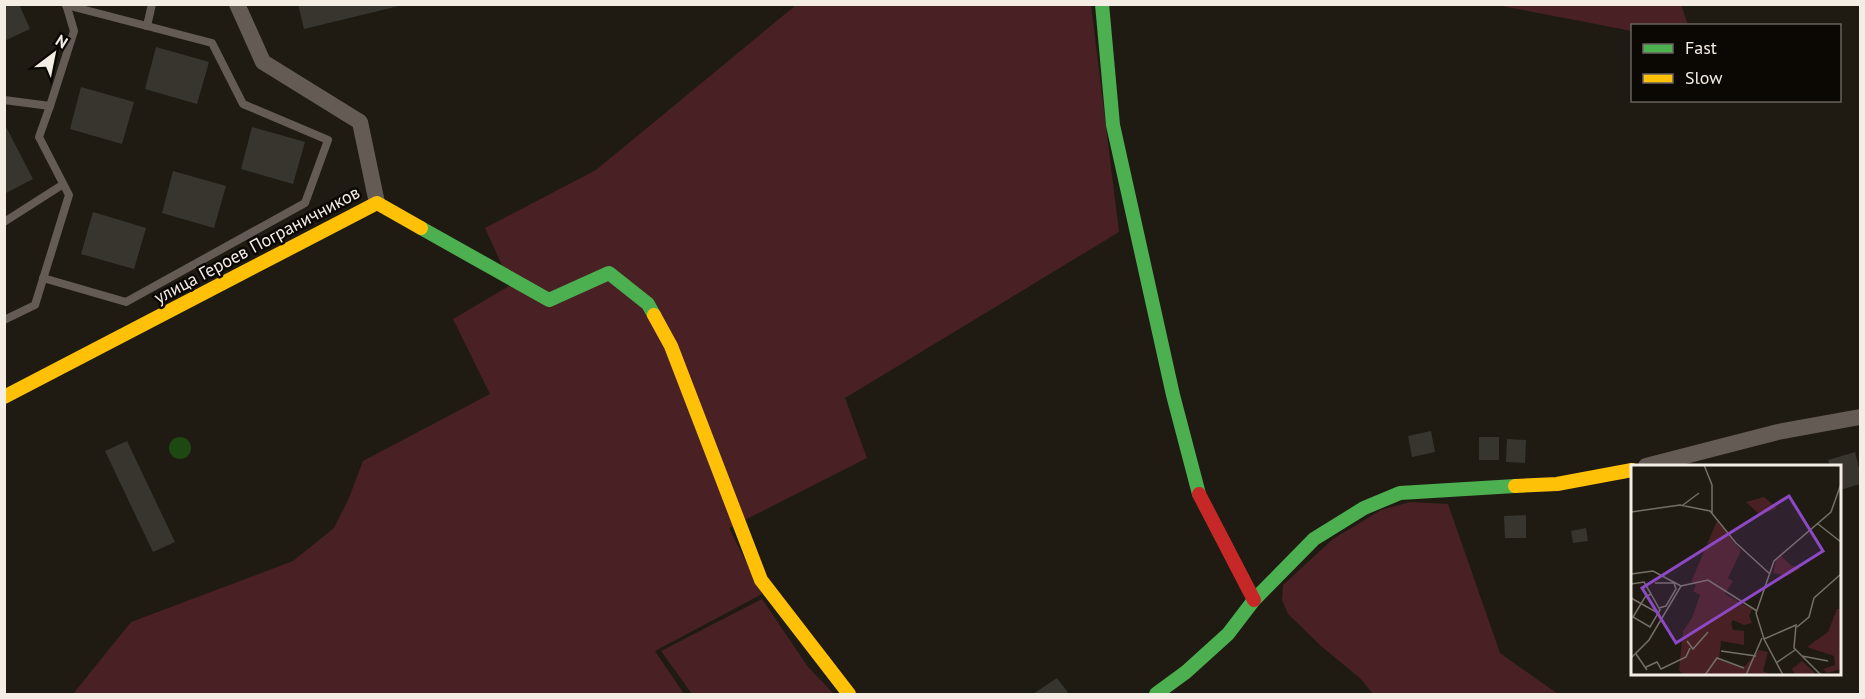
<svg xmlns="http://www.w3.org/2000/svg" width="1865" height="699" font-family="'PT Sans',sans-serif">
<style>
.green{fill:#492124}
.water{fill:#1e4812}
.building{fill:#37352e}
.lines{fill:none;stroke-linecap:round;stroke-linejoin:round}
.lane{stroke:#655b55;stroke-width:8}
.street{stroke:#655b55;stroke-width:16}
.fast{stroke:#4caf50;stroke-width:14}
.slow{stroke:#ffc107;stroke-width:14}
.jam{stroke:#c62828;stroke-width:14}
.labels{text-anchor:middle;stroke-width:5;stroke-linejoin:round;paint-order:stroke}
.street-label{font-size:18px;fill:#f4ede4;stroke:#0b0703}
.inset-road{fill:none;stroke:#746f67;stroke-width:1.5}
.view{fill:#8d49c5;fill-opacity:0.15;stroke:#8d49c5;stroke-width:3}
.inset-edge{fill:none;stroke:#f4ede4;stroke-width:3}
</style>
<rect width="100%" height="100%" fill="#1f1b13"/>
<g class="green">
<polygon points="796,5 1091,5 1119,232 845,398 867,458 729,528 762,594 655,651 684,694 73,694 131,622 293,561 334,528 349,498 363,461 490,394 453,319 511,285 485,228 596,170"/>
<polygon points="1497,5 1681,5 1688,25 1632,26 1632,31"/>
<polygon points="1410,502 1448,504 1500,653 1558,694 1373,694 1361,679 1321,646 1288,614 1282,600 1283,585 1333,539 1381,510"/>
<polygon points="762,599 808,667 834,694 692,694 661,651"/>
</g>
<circle class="water" cx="180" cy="448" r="11"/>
<g class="building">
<polygon points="4,4 19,4 30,29 4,41"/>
<polygon points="298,4 403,4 403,5 304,29"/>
<polygon points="156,47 209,62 197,104 145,89"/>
<polygon points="81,87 134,102 122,144 70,129"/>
<polygon points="4,123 33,179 4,194"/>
<polygon points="252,127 305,142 293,184 241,169"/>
<polygon points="173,171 226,186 214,228 162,213"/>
<polygon points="93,212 146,228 134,269 81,254"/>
<polygon points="1431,431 1435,452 1412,457 1408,436"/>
<rect x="1479" y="437" width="20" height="23"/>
<polygon points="1507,439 1526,440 1525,463 1506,462"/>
<polygon points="127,441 175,542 153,552 105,451"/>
<polygon points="1855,452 1860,472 1860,484 1840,490 1840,466 1830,466 1828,460"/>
<polygon points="1526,515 1526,538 1505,538 1504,516"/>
<polygon points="1586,528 1588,541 1573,543 1571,531"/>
<polygon points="1057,678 1069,694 1033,694"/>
</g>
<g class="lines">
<g class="lane">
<polyline points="66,5 147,26 152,4"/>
<polyline points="4,100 50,106 39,137 69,195 35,305 4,320"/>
<polyline points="50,106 74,31 66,4"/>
<polyline points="4,222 62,185"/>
<polyline points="43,278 126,302 305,203 328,140 243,104 212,43 147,26"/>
</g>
<g class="street">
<polyline points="237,4 263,62 360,122 377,203"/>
<polyline points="1646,466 1778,432 1860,417"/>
</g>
<g class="fast">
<polyline points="1102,4 1113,125 1173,395 1199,494"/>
<polyline points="421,228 549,300 609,273 648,304 654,315"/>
<polyline points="1156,694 1186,672 1228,634 1254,600 1314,539 1364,508 1400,493 1515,486"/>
</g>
<g class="slow">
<polyline points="654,315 671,346 761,580 849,694"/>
<polyline points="4,397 377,203 421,228"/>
<polyline points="1515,486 1557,484 1632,470"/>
</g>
<polyline class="jam" points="1199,494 1254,600"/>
</g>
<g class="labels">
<g class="street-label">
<text transform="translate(257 245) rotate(-28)" y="6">улица Героев Пограничников</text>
</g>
</g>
<g transform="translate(1631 465)">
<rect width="210" height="210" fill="#1f1b13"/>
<path d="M133,32l13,11 -17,7 -14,-13zM86,56l24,30 -13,27 5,3 -8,13 27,15 -3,7 3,7 -8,2 -11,-5 -2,3 2,7 11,1v14l-23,-4 -2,19 24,8 16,-18 9,2 -5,19 9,4h-88l-5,-5 4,-39 9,-13 8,-23 -7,-4 3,-6 -5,-3zM150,91l11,10 9,2 -14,8 -14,-3 3,-13zM206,144h4v60l-14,4 -4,-4 12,-4 -1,-9 -27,-9 21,-15zM171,196l12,11v3h-19l-3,-6z" fill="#492124"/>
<path class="inset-road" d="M73,0l8,20v28M52,40l16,-12M0,47l49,-7 30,6 26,32 34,31M187,59l23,18M0,109l22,-3 28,15M24,118h19l2,6 -10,17 -7,2M0,119l13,-2 7,12M20,129l9,16 -10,17 -17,-10 12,-20zM0,133l27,15M166,162l12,-10 5,-19 27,-24M133,174l32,-14 -2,23 27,27M56,176l6,8 15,-17M90,186l35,5M5,189l11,16M171,191l26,5M0,193l18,-18 32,-54 27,-6 49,31M145,198l19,-13M15,202l11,-5 4,7 25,-12 4,-9M74,210l12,-17 27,10M115,210l16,-37M152,210l-19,-36 -8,-26 18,-52 57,-49 10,-28"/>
<path class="view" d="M158,31l34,55 -147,92 -34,-55z"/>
<rect width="210" height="210" class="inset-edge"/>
</g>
<rect width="1865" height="699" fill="none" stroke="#f4ede4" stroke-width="12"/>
<rect x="1631" y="24" width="210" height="78" fill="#0b0703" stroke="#68635d" stroke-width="1.5"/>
<rect x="1643" y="44" width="30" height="9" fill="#4caf50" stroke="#68635d" stroke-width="1.5"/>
<text x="1685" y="54" font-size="18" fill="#f4ede4">Fast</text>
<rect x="1643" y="74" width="30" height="9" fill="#ffc107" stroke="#68635d" stroke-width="1.5"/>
<text x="1685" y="84" font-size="18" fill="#f4ede4">Slow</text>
<g transform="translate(54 54) rotate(32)" stroke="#0b0703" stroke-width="4.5" paint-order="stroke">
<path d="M0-4.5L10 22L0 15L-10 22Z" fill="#f4ede4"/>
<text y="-9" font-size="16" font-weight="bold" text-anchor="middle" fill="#f4ede4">N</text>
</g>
</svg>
